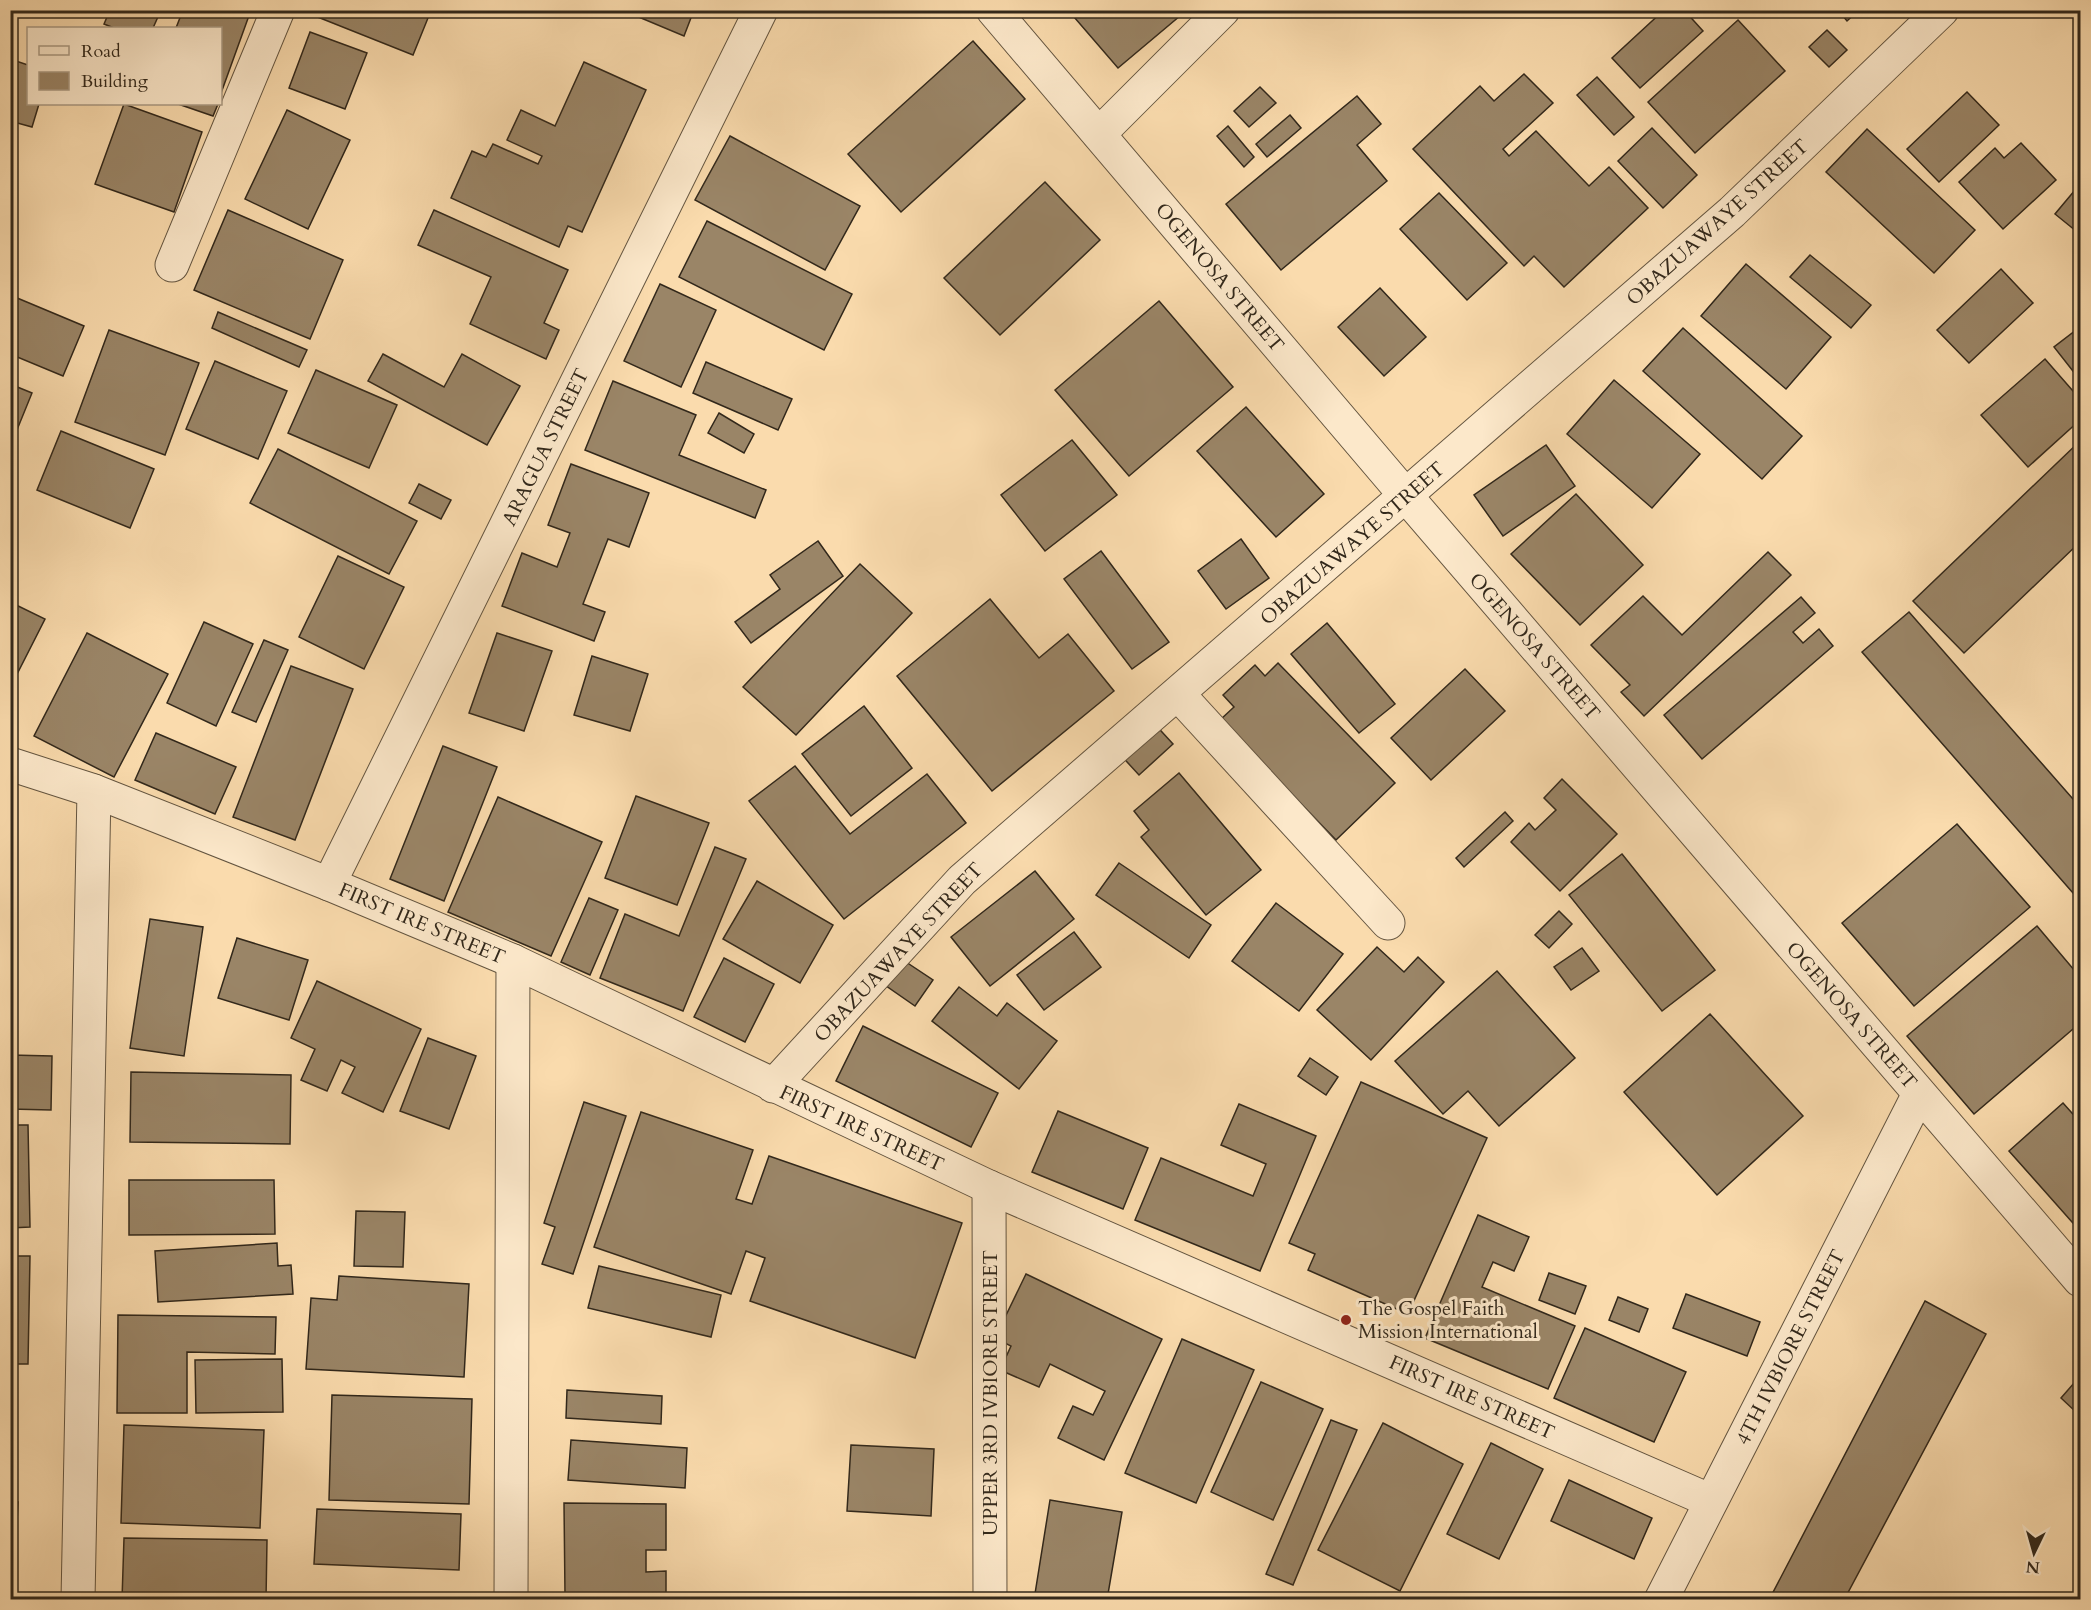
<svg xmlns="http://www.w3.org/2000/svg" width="2091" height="1610" font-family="Cardo,serif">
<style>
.building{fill:#9a8567;stroke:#32281b;stroke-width:1.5}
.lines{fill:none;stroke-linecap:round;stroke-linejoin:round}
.minor-casing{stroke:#645540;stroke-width:35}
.minor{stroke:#fce8ca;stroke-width:33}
.poi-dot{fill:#8f2418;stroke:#fce8ca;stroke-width:2}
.labels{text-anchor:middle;stroke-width:6;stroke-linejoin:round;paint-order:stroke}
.street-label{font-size:20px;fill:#32281b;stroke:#fce8ca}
.poi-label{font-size:20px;fill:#32281b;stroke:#fce8ca;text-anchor:start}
</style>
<rect width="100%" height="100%" fill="#fadbad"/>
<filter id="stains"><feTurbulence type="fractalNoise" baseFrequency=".00333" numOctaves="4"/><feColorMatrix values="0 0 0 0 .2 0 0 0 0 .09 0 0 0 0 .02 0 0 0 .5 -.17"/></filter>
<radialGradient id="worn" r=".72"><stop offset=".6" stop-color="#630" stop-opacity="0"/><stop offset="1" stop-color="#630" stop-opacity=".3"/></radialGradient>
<g class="building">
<polygon points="110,10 161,10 153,28 114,28 104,24"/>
<polygon points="183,10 251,10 220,96 220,28 176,28"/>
<polygon points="300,10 409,10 428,18 413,55"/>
<polygon points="622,10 694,10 684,36"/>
<polygon points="1068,10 1187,10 1118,68"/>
<polygon points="1664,10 1684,10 1703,31 1640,88 1612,58"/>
<polygon points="1838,10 1859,10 1847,21"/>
<polygon points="1738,20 1785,71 1695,153 1648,102"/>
<polygon points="1827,30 1847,50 1829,67 1809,47"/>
<polygon points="310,32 367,53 345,109 289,88"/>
<polygon points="973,41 1025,99 901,212 848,154"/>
<polygon points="10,59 28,65 28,104 39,104 32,127 10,121"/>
<polygon points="584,62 646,90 582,232 568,226 559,247 451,198 472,151 486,157 493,144 538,164 542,156 507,140 521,110 555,126"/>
<polygon points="1524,74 1553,103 1503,149 1509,156 1536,131 1589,186 1609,167 1648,208 1564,287 1534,256 1524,266 1413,149 1480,86 1494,101"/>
<polygon points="1597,77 1634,117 1614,135 1577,95"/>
<polygon points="1260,87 1276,103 1249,127 1234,111"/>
<polygon points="1967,92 1999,125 1939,182 1907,149"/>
<polygon points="1357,96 1381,124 1357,145 1387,181 1281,270 1226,204"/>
<polygon points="124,104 202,132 174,212 95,184"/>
<polygon points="178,104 218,104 213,116"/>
<polygon points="287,110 350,140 308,229 245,199"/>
<polygon points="1290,115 1301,128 1267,157 1256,144"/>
<polygon points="1228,126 1254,157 1244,167 1217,136"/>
<polygon points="1652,128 1697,175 1663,208 1618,161"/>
<polygon points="1867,129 1975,230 1934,273 1826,172"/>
<polygon points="730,136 860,206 825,270 695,200"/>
<polygon points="2021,143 2056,180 2003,229 1959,182 1995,148 2004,158"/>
<polygon points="1045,182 1100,240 1000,335 944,278"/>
<polygon points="2080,184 2080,226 2076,231 2055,214"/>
<polygon points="1439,193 1507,263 1467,300 1400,229"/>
<polygon points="228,210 343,260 310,339 194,290"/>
<polygon points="434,210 568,270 544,323 559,330 546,359 470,324 491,277 418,245"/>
<polygon points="707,221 852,294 824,350 679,277"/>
<polygon points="1810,255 1871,305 1851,328 1790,277"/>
<polygon points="1746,264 1831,337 1786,389 1701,316"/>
<polygon points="2001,269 2033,303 1969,363 1937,330"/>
<polygon points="660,284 716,310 681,387 624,361"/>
<polygon points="1380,288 1426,337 1384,376 1338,327"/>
<polygon points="10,295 84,326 63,376 10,354"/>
<polygon points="1159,301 1233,387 1129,476 1055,390"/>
<polygon points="218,312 307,350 299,367 212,328"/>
<polygon points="2080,327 2080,380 2054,347"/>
<polygon points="1683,328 1802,436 1762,479 1643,371"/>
<polygon points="109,330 199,363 165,455 75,422"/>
<polygon points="383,354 444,387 462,354 520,386 487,445 368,381"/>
<polygon points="2045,359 2080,399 2080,420 2028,467 1981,415"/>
<polygon points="215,361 287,391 258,459 186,429"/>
<polygon points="706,362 792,399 778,430 693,393"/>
<polygon points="316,370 397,405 369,468 288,433"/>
<polygon points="1614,380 1700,454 1652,508 1567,434"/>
<polygon points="613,381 696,415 679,455 766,490 755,518 585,450"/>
<polygon points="10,384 32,393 10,447"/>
<polygon points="1246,407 1324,494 1276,537 1197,451"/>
<polygon points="719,413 754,434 744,453 708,433"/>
<polygon points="61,431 154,469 130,528 37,490"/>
<polygon points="1072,440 1117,495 1045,551 1001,495"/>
<polygon points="2080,441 2080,542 1964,653 1913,601"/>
<polygon points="1546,445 1575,486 1503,536 1474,495"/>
<polygon points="278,449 417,521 389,574 250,503"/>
<polygon points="571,464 649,493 629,547 608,539 583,604 605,612 594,641 502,606 522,553 557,567 570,533 548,525"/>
<polygon points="419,484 451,500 441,519 409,503"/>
<polygon points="1576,494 1643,565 1580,625 1511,554"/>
<polygon points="1241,539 1269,578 1226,609 1198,571"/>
<polygon points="818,541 843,576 751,643 735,622 780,589 770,575"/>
<polygon points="1101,551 1169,642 1132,669 1064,579"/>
<polygon points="1768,552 1791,575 1644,716 1621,692 1630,685 1591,645 1643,596 1682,635"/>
<polygon points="338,556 404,587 364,669 299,637"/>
<polygon points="860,564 912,613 796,735 743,687"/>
<polygon points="1801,597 1815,613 1793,632 1803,643 1819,629 1833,646 1702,759 1664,715"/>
<polygon points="990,599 1039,658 1068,634 1114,691 992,791 897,676"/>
<polygon points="10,602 45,619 10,688"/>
<polygon points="1909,612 2080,807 2080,901 1862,652"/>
<polygon points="204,622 253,644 216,726 167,703"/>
<polygon points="1327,623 1395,704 1359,733 1291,654"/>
<polygon points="87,633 168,674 114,777 34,736"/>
<polygon points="497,633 552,651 524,731 469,713"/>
<polygon points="264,640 288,650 256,722 232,712"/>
<polygon points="592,656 648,674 630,731 574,715"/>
<polygon points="1278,663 1395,783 1336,840 1220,720 1234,707 1223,695 1255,665 1265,676"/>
<polygon points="291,666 353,689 295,840 233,817"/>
<polygon points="1465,669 1505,711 1431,780 1391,738"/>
<polygon points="864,706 912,768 851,816 802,754"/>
<polygon points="1151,720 1173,744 1139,775 1117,751"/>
<polygon points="156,733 236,767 215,814 135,780"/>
<polygon points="443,746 497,767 444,901 390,879"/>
<polygon points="795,766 850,834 927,774 966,823 844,919 749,801"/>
<polygon points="1179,773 1261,870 1206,915 1141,837 1149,830 1134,811"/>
<polygon points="1562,779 1617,834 1560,891 1511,842 1529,823 1535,830 1556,810 1544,798"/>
<polygon points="636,796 709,823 677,905 605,878"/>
<polygon points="498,797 602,842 551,956 448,912"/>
<polygon points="1505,812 1513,821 1464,867 1456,858"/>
<polygon points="1957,824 2030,907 1914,1006 1842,923"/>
<polygon points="715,847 746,859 683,1011 600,978 625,914 679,936"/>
<polygon points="1622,854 1715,970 1662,1011 1569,895"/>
<polygon points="1119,863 1211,925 1189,958 1096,895"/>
<polygon points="1035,871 1074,919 990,986 951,937"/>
<polygon points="757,881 833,925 800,983 723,939"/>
<polygon points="589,898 618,910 590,975 561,962"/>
<polygon points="1276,903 1343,954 1299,1011 1232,961"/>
<polygon points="1559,911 1572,924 1549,948 1535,935"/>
<polygon points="150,919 203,927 184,1056 130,1048"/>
<polygon points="2037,926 2080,977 2080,1023 1974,1114 1907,1036"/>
<polygon points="1074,932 1101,967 1044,1010 1017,975"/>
<polygon points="237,938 308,960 289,1020 218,998"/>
<polygon points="1377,947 1404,972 1418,957 1444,982 1371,1060 1317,1010"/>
<polygon points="1582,948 1599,971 1571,990 1554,967"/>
<polygon points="724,958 774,984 745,1042 694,1017"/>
<polygon points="900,958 933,980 915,1006 882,983"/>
<polygon points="1497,971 1575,1058 1499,1126 1468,1091 1443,1114 1395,1061"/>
<polygon points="317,981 421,1029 383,1112 342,1093 355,1067 341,1060 327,1091 301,1080 315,1049 291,1038"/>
<polygon points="959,987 997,1016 1007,1003 1057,1041 1019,1089 932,1021"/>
<polygon points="1710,1014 1803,1116 1717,1195 1624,1092"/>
<polygon points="863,1026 998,1093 971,1147 836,1081"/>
<polygon points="428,1038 476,1056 449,1129 400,1111"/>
<polygon points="10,1055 52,1056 51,1110 10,1109"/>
<polygon points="1310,1058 1338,1077 1326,1095 1298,1076"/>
<polygon points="131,1072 291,1075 290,1144 130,1142"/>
<polygon points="1361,1082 1487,1138 1408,1314 1308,1270 1315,1254 1289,1243"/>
<polygon points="584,1102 626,1116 573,1274 542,1264 555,1227 544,1223"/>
<polygon points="2063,1103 2080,1122 2080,1231 2009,1151"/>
<polygon points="1239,1104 1316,1136 1260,1271 1135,1220 1161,1158 1253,1196 1266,1164 1221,1145"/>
<polygon points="1058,1111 1148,1148 1123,1209 1032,1172"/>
<polygon points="641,1112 753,1150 736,1199 752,1204 769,1156 962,1223 915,1358 750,1301 765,1258 746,1251 731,1294 594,1247"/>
<polygon points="10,1125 28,1125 30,1227 10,1228"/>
<polygon points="129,1180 274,1180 275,1234 129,1235"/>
<polygon points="356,1211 405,1212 403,1267 354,1266"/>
<polygon points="1478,1215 1529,1237 1514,1271 1493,1262 1482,1287 1575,1326 1548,1389 1425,1338"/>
<polygon points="277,1243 278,1266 291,1265 293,1294 158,1302 155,1251"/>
<polygon points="10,1256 30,1256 28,1364 10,1364"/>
<polygon points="599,1266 721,1295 711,1337 588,1308"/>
<polygon points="1549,1273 1586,1286 1575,1314 1539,1300"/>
<polygon points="1026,1274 1162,1339 1104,1460 1058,1438 1073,1406 1093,1415 1105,1391 1050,1364 1039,1387 1000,1370 1011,1346 995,1338"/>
<polygon points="339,1276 469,1284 464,1377 306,1369 311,1298 337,1300"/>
<polygon points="1686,1294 1760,1322 1747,1356 1673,1328"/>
<polygon points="1618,1297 1648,1309 1639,1332 1609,1320"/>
<polygon points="1925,1301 1986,1334 1844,1600 1769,1600"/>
<polygon points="118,1315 276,1317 275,1354 187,1352 187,1413 117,1413"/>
<polygon points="1585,1328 1686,1372 1654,1442 1554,1398"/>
<polygon points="1182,1339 1254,1370 1196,1503 1125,1473"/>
<polygon points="282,1359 283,1412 196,1413 195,1360"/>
<polygon points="1261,1382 1323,1409 1273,1520 1211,1492"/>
<polygon points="2074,1383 2080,1389 2080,1409 2077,1413 2061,1398"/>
<polygon points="567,1390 662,1396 661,1424 566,1418"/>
<polygon points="332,1395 472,1399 469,1504 329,1500"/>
<polygon points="1331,1420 1357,1430 1293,1585 1266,1574"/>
<polygon points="1383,1423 1463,1464 1400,1591 1318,1550"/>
<polygon points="124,1425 264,1430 260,1528 121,1523"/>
<polygon points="571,1440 687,1448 685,1488 568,1480"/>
<polygon points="1491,1443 1543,1469 1499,1559 1447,1534"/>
<polygon points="851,1445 934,1449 931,1516 847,1511"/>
<polygon points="1569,1480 1652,1518 1634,1559 1551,1521"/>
<polygon points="1050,1500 1122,1512 1107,1600 1034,1600"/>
<polygon points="10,1502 18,1502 14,1581 10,1581"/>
<polygon points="564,1503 666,1504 666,1550 646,1550 646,1572 666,1571 666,1596 565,1595"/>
<polygon points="317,1509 461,1514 459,1570 314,1564"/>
<polygon points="124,1538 267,1540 266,1600 122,1600"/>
<polygon points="10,1594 36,1595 36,1600 10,1600"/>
<polygon points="267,1596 301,1597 301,1600 267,1600"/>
<polygon points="918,1597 918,1600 733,1600 733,1598"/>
</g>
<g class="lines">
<defs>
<g id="minor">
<polyline points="993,10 1406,496 2080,1280"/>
<polyline points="1099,134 1223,10"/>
<polyline points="172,265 278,10"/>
<polyline points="1178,694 1388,923"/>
<polyline points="10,764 94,791 329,884 513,961 989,1187 1711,1501"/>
<polyline points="329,884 761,10"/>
<polyline points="773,1086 962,880 1732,212 1942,10"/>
<polyline points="989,1187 990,1600"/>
<polyline points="78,1600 94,791"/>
<polyline points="511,1600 513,961"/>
<polyline points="1661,1600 1919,1094"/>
</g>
</defs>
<use href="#minor" class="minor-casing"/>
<use href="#minor" class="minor"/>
</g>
<circle class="poi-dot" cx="1346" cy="1320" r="6"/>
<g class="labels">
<g class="street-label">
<text transform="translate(1717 222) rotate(-42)" y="7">OBAZUAWAYE STREET</text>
<text transform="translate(1220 277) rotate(50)" y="7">OGENOSA STREET</text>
<text transform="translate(545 447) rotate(-64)" y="7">ARAGUA STREET</text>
<text transform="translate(1352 543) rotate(-41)" y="7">OBAZUAWAYE STREET</text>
<text transform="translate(1535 646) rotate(49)" y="7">OGENOSA STREET</text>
<text transform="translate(422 923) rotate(23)" y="7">FIRST IRE STREET</text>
<text transform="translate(898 952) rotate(-47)" y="7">OBAZUAWAYE STREET</text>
<text transform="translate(1852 1015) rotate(49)" y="7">OGENOSA STREET</text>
<text transform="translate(862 1128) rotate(25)" y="7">FIRST IRE STREET</text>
<text transform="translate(1790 1347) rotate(-63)" y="7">4TH IVBIORE STREET</text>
<text transform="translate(990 1393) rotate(-90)" y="7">UPPER 3RD IVBIORE STREET</text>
<text transform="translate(1472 1397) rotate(24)" y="7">FIRST IRE STREET</text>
</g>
<g class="poi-label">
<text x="1358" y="1315">The Gospel Faith<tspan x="1358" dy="23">Mission International</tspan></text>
</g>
</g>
<rect width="2091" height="1610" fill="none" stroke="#fadbad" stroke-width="36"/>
<rect x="12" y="12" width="2067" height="1586" fill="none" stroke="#32281b" stroke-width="3"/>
<rect x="18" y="18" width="2055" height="1574" fill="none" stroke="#32281b" stroke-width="1.5"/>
<rect x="27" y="27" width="195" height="78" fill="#fce8ca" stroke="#ab9b84" stroke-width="1.5"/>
<rect x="39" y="46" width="30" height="9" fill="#fce8ca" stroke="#ab9b84" stroke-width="1.5"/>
<text x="81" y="57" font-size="18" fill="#32281b">Road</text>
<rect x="39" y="72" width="30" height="18" fill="#9a8567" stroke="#ab9b84" stroke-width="1.5"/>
<text x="81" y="87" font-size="18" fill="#32281b">Building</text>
<g transform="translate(2034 1553) rotate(185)" stroke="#fce8ca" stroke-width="4.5" paint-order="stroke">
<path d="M0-4.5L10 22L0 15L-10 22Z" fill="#32281b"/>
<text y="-9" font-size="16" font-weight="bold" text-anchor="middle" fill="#32281b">N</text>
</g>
<rect width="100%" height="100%" filter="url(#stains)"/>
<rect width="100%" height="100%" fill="url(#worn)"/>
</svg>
